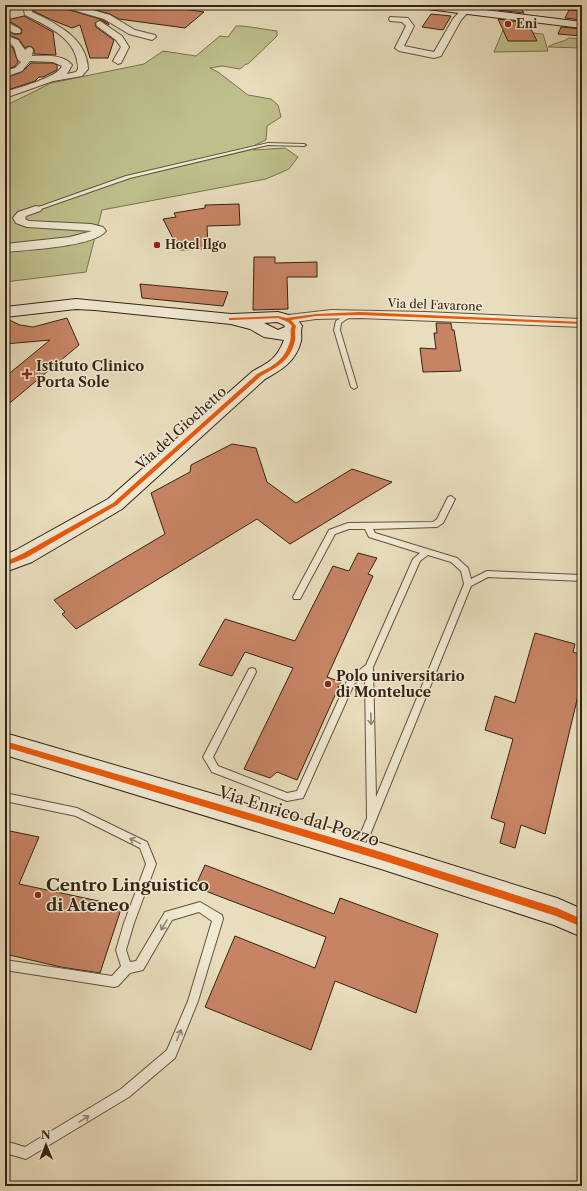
<svg xmlns="http://www.w3.org/2000/svg" width="587" height="1191" font-family="'Libre Caslon Text',serif">
<style>
.green{fill:#bebf8b;stroke:#79714f}
.building{fill:#c78464;stroke:#342313}
.lines{fill:none;stroke-linecap:round;stroke-linejoin:round}
.lane-casing{stroke:#61523d;stroke-width:2}
.street-casing{stroke:#61523d;stroke-width:2}
.secondary-casing{stroke:#342313;stroke-width:2}
.lane{fill:#f0e9d3;fill-rule:evenodd}
.street{fill:#f0e9d3;fill-rule:evenodd}
.secondary{fill:#f0e9d3;fill-rule:evenodd}
.cycleway-casing{stroke:#f0e9d3;stroke-width:2}
.cycleway{fill:#e8590c;fill-rule:evenodd}
.oneway{stroke:#928673}
.poi-dot{fill:#8f2418;stroke:#f0e9d3;stroke-width:1.5}
.labels{text-anchor:middle;stroke-width:3;stroke-linejoin:round;paint-order:stroke}
.far-poi-label{font-size:12px;font-weight:bold;fill:#342313;stroke:#f0e9d3;text-anchor:start}
.far-street-label{font-size:12px;fill:#342313;stroke:#f0e9d3}
.poi-label{font-size:14px;font-weight:bold;fill:#342313;stroke:#f0e9d3;text-anchor:start}
.street-label{font-size:14px;fill:#342313;stroke:#f0e9d3}
.near-street-label{font-size:17px;fill:#342313;stroke:#f0e9d3}
.near-poi-label{font-size:17px;font-weight:bold;fill:#342313;stroke:#f0e9d3;text-anchor:start}
</style>
<rect width="100%" height="100%" fill="#e8ddbc"/>
<filter id="stains"><feTurbulence type="fractalNoise" baseFrequency=".005" numOctaves="4"/><feColorMatrix values="0 0 0 0 .2 0 0 0 0 .09 0 0 0 0 .02 0 0 0 .5 -.17"/></filter>
<radialGradient id="worn" r=".72"><stop offset=".6" stop-color="#630" stop-opacity="0"/><stop offset="1" stop-color="#630" stop-opacity=".3"/></radialGradient>
<g class="green">
<polygon points="236,26 243,26 277,31 277,36 248,64 246,64 240,69 222,66 210,68 218,72 248,95 271,99 278,105 281,117 267,126 266,140 255,145 254,150 285,148 298,157 289,169 266,179 102,210 86,272 5,282 5,106 51,83 144,64 163,51 196,56 220,36 228,37"/>
<polygon points="503,30 543,34 548,51 494,52"/>
<path d="M569,38l13,1v9l-34,-1c7,-5 14,-4 21,-9z"/>
</g>
<g class="building">
<polygon points="33,5 61,5 63,8 103,20 108,23 109,25 100,20 95,23 96,27 114,40 108,58 90,58 80,25 72,28 52,20 33,11"/>
<polygon points="80,5 156,5 204,12 185,28 119,19 110,14"/>
<polygon points="501,5 519,5 524,13 498,10"/>
<polygon points="569,10 582,11 582,20 565,18"/>
<polygon points="431,14 451,16 443,30 422,27"/>
<polygon points="24,16 53,32 56,55 34,54 34,49 32,47 28,46 25,48 19,39 5,34 5,30 14,34 21,34 22,30 21,28 7,20"/>
<polygon points="498,19 528,23 537,41 508,41"/>
<polygon points="561,27 582,29 582,36 558,34"/>
<polygon points="5,43 13,48 18,62 14,67 5,69"/>
<polygon points="31,63 53,63 57,65 57,70 43,77 39,77 35,81 11,89 5,88 5,78 22,72"/>
<polygon points="239,204 240,225 207,226 208,249 179,250 163,219 176,217 174,213 205,208 205,205"/>
<polygon points="254,257 275,257 275,263 317,262 317,277 287,277 288,309 253,310"/>
<polygon points="140,284 228,292 223,306 142,298"/>
<polygon points="5,318 20,325 33,327 67,318 79,345 5,407 5,377 50,340 5,344"/>
<polygon points="436,323 451,323 452,330 454,330 461,371 423,372 420,348 436,349 434,333 437,333"/>
<polygon points="232,444 256,448 267,482 296,503 352,469 392,482 290,544 257,519 76,629 62,614 65,612 54,600 165,534 151,493 190,472 191,465"/>
<polygon points="358,553 377,558 368,574 373,576 327,677 341,682 297,780 277,772 270,778 244,769 293,668 245,652 232,676 199,665 225,619 295,641 333,566 349,571"/>
<polygon points="535,633 575,644 573,652 582,655 582,679 545,834 521,825 515,848 500,843 505,823 491,818 513,739 485,730 495,696 515,703"/>
<polygon points="5,830 39,837 19,884 122,906 100,973 61,967 5,954"/>
<polygon points="205,865 334,914 340,898 438,934 416,1013 335,981 311,1050 205,1007 235,936 315,968 326,937 195,887"/>
</g>
<g class="lines">
<defs>
<g id="lane">
<polygon points="268,143 304,144 306,145 304,146 268,145 130,178 38,210 33,209 126,176"/>
<polygon points="351,312 354,314 341,323 340,330 357,387 354,389 351,387 334,330 336,321"/>
<path d="M451,496l4,3 -12,24 -6,4 -64,2 2,4 82,25 11,10 3,11 16,-8 95,4v6l-94,-4 -17,9 -106,261 -2,3 -3,2 -3,-2 -2,-3 12,-29 -2,-143 -11,9 -51,114 -16,3 -75,-29 -9,-15 46,-88 3,-1 3,1 1,3 -43,85 5,9 69,27 10,-2 51,-112 18,-14 47,-106 7,-6 -51,-16 -4,-8h-16l-14,5 -35,65h-6l-1,-2 36,-67 19,-7 85,-1 4,-3 11,-22zM428,555l23,7 10,9 3,13 -88,213 -3,-130 47,-106z"/>
<polygon points="5,793 77,808 147,842 156,864 134,923 126,950 130,962 136,961 165,912 200,902 222,915 223,919 198,1001 175,1058 129,1097 26,1159 5,1153 5,1141 25,1147 121,1089 167,1050 188,1001 212,921 199,912 172,920 143,970 130,973 118,986 114,987 5,970 5,960 112,976 121,966 116,950 124,923 146,864 140,848 76,816 5,801"/>
</g>
<g id="street">
<path d="M23,5h8l1,7c25,12 55,26 56,57l-6,7 -29,5 -48,17v-6c12,-4 54,-15 57,-26l-9,-4 -23,-1 -8,10 -17,6v-6l10,-3 6,-6 -2,-1c-6,-10 0,-14 -14,-20v-6l13,5 7,10 4,-3 3,1 1,2 -1,6c13,0 31,-2 40,9l-5,9 9,-2 2,-3c0,-30 -29,-42 -53,-54z"/>
<polygon points="62,5 75,5 110,15 135,30 155,35 156,37 152,40 129,34 104,19 63,7"/>
<polygon points="551,5 582,6 582,10 555,7"/>
<polygon points="462,9 465,9 469,11 461,20 441,56 434,58 399,51 395,48 406,26 402,22 390,21 389,19 390,17 408,18 414,26 404,46 434,52 453,19"/>
<polygon points="5,21 20,29 21,31 20,33 14,33 5,28"/>
<polygon points="100,21 122,36 129,47 121,63 118,64 113,61 121,47 116,40 97,26 96,24 97,22"/>
<path d="M36,206l4,1 2,2 -2,2 -14,5 -1,3 4,2 62,3 12,3 3,4c-12,16 -81,19 -101,21v-8l65,-7 22,-6 -65,-4 -11,-4 -3,-5 5,-6z"/>
<polygon points="331,310 425,312 582,319 582,327 360,318 316,319 288,323 283,322 282,319 283,316 288,315"/>
</g>
<g id="secondary">
<polygon points="414,5 445,5 582,22 582,28 419,8"/>
<path d="M76,299l155,15 47,-2 18,5 6,9c-2,5 0,10 -1,15 -5,20 -19,29 -36,38l-143,130 -90,53 -27,10v-17l11,-5 92,-51 145,-128c17,-9 24,-13 31,-31l-20,-3 -14,-8 -19,-5 -136,-14 -19,-1 -71,8v-10zM277,322l7,3 1,2 -7,3 -14,-7z"/>
<polygon points="5,733 381,843 557,898 582,909 582,937 554,925 381,869 5,755"/>
</g>
</defs>
<use href="#lane" class="lane-casing"/>
<use href="#street" class="street-casing"/>
<use href="#secondary" class="secondary-casing"/>
<use href="#lane" class="lane"/>
<use href="#street" class="street"/>
<use href="#secondary" class="secondary"/>
<defs>
<g id="cycleway">
<path d="M360,312l222,10v2l-222,-9 -44,1 -25,4 5,6c-2,5 0,10 -1,15 -5,20 -18,26 -34,35l-144,129 -91,53 -21,8v-4l17,-8 91,-51 144,-129c16,-8 28,-14 33,-33 2,-5 -1,-10 2,-15l-4,-4 -10,-4 -47,2h-2v-2l49,-2 8,2 30,-4z"/>
<polygon points="5,741 381,852 557,908 582,919 582,927 556,916 381,860 5,747"/>
</g>
</defs>
<use href="#cycleway" class="cycleway-casing"/>
<use href="#cycleway" class="cycleway"/>
</g>
<defs><path id="oneway-shaft" d="M-6 0H5M1.5-3L5.5 0L1.5 3" fill="none" stroke-width="1.6" stroke-linecap="round" stroke-linejoin="round"/></defs>
<g class="oneway">
<use href="#oneway-shaft" transform="translate(371 719) rotate(88)"/>
<use href="#oneway-shaft" transform="translate(135 841) rotate(-154)"/>
<use href="#oneway-shaft" transform="translate(164 925) rotate(121)"/>
<use href="#oneway-shaft" transform="translate(179 1035) rotate(-67)"/>
<use href="#oneway-shaft" transform="translate(84 1119) rotate(-32)"/>
</g>
<g class="poi-dot">
<circle cx="508" cy="24" r="4"/>
<circle cx="157" cy="245" r="4"/>
<path d="M25 368h4v4h4v4h-4v4h-4v-4h-4v-4h4z"/>
<circle cx="328" cy="684" r="4"/>
<circle cx="38" cy="895" r="4"/>
</g>
<g class="labels">
<g class="far-poi-label">
<text x="516" y="28">Eni</text>
<text x="165" y="249">Hotel Ilgo</text>
</g>
<g class="far-street-label">
<text transform="translate(435 305) rotate(2)" y="4">Via del Favarone</text>
</g>
<g class="poi-label">
<text x="36" y="371">Istituto Clinico<tspan x="36" dy="16">Porta Sole</tspan></text>
<text x="336" y="681">Polo universitario<tspan x="336" dy="16">di Monteluce</tspan></text>
</g>
<g class="street-label">
<text transform="translate(181 428) rotate(-42)" y="5">Via del Giochetto</text>
</g>
<g class="near-street-label">
<text transform="translate(299 816) rotate(17)" y="6">Via Enrico dal Pozzo</text>
</g>
<g class="near-poi-label">
<text x="46" y="891">Centro Linguistico<tspan x="46" dy="20">di Ateneo</tspan></text>
</g>
</g>
<rect width="587" height="1191" fill="none" stroke="#e8ddbc" stroke-width="20"/>
<rect x="6" y="6" width="575" height="1179" fill="none" stroke="#342313" stroke-width="2"/>
<rect x="10" y="10" width="567" height="1171" fill="none" stroke="#342313"/>
<g transform="translate(46 1145) rotate(359)" stroke="#f0e9d3" stroke-width="3" paint-order="stroke">
<path d="M0-3L7 15L0 10L-7 15Z" fill="#342313"/>
<text y="-6" font-size="11" font-weight="bold" text-anchor="middle" fill="#342313">N</text>
</g>
<rect width="100%" height="100%" filter="url(#stains)"/>
<rect width="100%" height="100%" fill="url(#worn)"/>
</svg>
